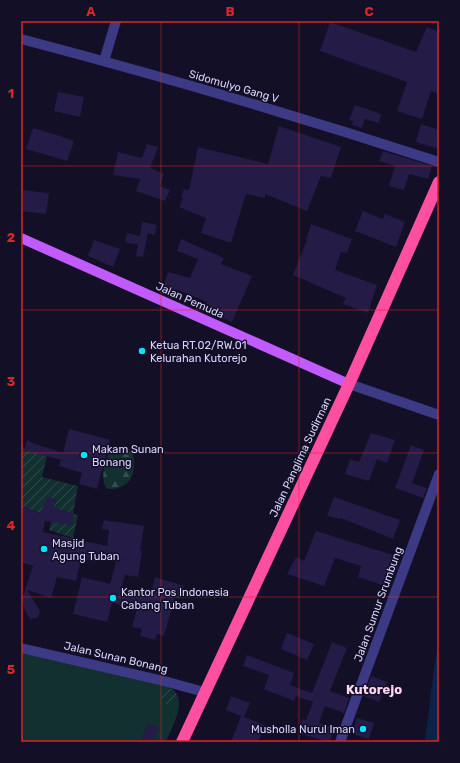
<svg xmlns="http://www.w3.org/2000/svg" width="460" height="763" font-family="Rubik,sans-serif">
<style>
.forest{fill:url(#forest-firs)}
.park{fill:#12302f}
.garden{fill:url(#garden-furrows)}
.water{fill:#0c2248}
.building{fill:#241b47}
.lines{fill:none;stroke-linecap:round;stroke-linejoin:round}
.minor{stroke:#3d3a85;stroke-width:10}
.major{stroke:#c25bff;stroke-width:10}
.highway{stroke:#ff4fa3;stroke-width:12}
.grid{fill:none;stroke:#d62828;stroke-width:1;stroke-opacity:0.55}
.poi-dot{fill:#00e5ff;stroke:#130f26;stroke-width:1.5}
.labels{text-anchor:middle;stroke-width:3;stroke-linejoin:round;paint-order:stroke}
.street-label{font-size:11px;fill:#d9d4ff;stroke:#130f26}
.poi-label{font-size:11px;fill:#d9d4ff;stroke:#130f26;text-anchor:start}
.quarter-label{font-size:13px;font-weight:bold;fill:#ffd6f0;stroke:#130f26}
.neatline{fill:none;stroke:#d62828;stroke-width:1.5}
.grid-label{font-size:13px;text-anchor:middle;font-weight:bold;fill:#d62828}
</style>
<defs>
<pattern id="forest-firs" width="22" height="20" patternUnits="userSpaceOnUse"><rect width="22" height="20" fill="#12302f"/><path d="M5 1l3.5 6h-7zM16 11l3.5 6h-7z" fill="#344d4e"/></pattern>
<pattern id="garden-furrows" width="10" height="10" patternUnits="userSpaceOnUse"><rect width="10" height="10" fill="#12302f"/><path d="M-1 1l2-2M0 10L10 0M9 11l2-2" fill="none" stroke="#344d4e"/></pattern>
</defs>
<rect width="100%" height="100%" fill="#130f26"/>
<path class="forest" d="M125,447l7,4c3,7 3,24 -3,30 -5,6 -16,10 -23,7 -5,-9 -3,-30 6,-37 4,-3 9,-3 13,-4z"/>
<path class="park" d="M21,651l133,30c6,3 16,5 20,10 13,12 -3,38 -8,51h-145z"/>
<g class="garden">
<polygon points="21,447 47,456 42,477 78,486 73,514 78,515 73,538 49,530 53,517 22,507 21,509"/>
<polygon points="166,686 174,690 177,695 173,703 170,705 160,702"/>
</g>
<polygon class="water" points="439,641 439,742 425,742 434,668"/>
<g class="building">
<polygon points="330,22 416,52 427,27 439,32 439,94 431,91 422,119 397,111 407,82 320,51"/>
<polygon points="58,92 84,97 80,117 54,111"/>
<polygon points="355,105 381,114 379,123 365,119 362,128 352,125 353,121 349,120"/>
<polygon points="421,124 439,130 439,149 416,142"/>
<polygon points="279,126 341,147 331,178 321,176 307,211 265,194 265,198 246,194 231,243 201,233 206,218 179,207 183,198 181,197 184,189 189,190 198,147 268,164"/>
<polygon points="33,128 60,136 74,141 67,161 26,149"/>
<polygon points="147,144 158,147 150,168 164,174 160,186 170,190 165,201 136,191 140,179 113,175 118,152 142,158"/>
<polygon points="383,151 432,166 428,179 409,174 404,190 389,186 395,166 379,161"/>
<polygon points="21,190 49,193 46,214 21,211"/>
<polygon points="363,211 383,219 385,214 405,222 396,247 355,231"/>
<polygon points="142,222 157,225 155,235 148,233 143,257 136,256 138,245 125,242 127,233 140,236"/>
<polygon points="311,224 352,239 347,253 341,252 335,270 377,285 368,313 343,304 346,298 293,275 307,240 306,240"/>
<polygon points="181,239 224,258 221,264 252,276 232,322 203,310 207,302 176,289 175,291 163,287 168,272 190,278 198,259 177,251"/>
<polygon points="94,240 120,249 113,267 88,256"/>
<polygon points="69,429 110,440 97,489 79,484 82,473 59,466 61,460 24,450 27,440 35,444 63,453"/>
<polygon points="371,433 395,440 387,463 377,459 369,481 345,474 350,459 359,462"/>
<polygon points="411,445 424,450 412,483 427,488 423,498 395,488"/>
<polygon points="48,496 57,501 53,508 74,513 72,525 45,521 43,532 107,546 109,530 102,529 104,520 144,526 140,551 142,551 138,577 125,575 121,590 140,595 141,591 151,594 155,577 184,586 180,599 175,597 164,636 157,634 155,640 140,636 142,629 132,627 137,609 112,603 107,622 73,614 82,577 110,584 116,562 97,559 97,562 81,559 76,581 57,577 51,598 27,590 40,611 39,616 36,618 31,619 28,616 21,602 21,594 23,596 33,566 21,562 21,506 40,513"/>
<polygon points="334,497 400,520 393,539 341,518 341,519 327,516"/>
<polygon points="316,531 396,556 395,558 400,560 397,570 393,569 392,573 390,573 385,586 358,577 361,566 335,558 324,586 287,574 296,557 304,561"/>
<polygon points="287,633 314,644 307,660 281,649"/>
<polygon points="332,642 347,648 330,691 349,698 344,713 325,706 319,723 334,728 330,742 328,742 298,733 302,719 306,720 313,702 296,696 294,701 264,689 269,675 243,666 247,655 294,673 290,685 312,693"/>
<polygon points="371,676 387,682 379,702 364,696"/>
<polygon points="231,696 250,703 244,717 265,725 258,742 231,742 241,716 226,710"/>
<polygon points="357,718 374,723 369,739 352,734"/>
<polygon points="148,723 159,727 154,739 152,738 151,742 140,742"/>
</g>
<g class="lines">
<g class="minor">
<path d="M21,39c141,37 280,78 418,123"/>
<polyline points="104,61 116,21"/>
<polyline points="349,384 439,415"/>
<polyline points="21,648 168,682 204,692"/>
<polyline points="340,742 439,474"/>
</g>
<polyline class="major" points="21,238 349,384"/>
<polyline class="highway" points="182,742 349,384 439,182"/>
</g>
<path class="grid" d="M161,21v721M299,21v721M21,166h418M21,310h418M21,453h418M21,597h418"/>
<g class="poi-dot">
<circle cx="142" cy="351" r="4"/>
<circle cx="84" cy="455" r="4"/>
<circle cx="44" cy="549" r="4"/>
<circle cx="113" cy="598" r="4"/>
<circle cx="363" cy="729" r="4"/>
</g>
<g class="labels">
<g class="street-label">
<text transform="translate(234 86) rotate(16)" y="4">Sidomulyo Gang V</text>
<text transform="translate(190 300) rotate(24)" y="4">Jalan Pemuda</text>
<text transform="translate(300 457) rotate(-65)" y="4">Jalan Panglima Sudirman</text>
<text transform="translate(378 604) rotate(-70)" y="4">Jalan Sumur Srumbung</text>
<text transform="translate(116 657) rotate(13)" y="4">Jalan Sunan Bonang</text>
</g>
<g class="poi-label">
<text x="150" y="349">Ketua RT.02/RW.01<tspan x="150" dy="13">Kelurahan Kutorejo</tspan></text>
<text x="92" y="453">Makam Sunan<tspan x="92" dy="13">Bonang</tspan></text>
<text x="52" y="547">Masjid<tspan x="52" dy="13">Agung Tuban</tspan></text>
<text x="121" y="596">Kantor Pos Indonesia<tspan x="121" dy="13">Cabang Tuban</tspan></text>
<text x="355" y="733" text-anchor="end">Musholla Nurul Iman</text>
</g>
<g class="quarter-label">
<text x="374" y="694">Kutorejo</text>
</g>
</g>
<rect width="460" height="763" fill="none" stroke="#130f26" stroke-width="44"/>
<rect x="22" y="22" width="416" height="719" class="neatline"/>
<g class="grid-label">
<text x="91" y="16">A</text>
<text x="230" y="16">B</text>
<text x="369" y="16">C</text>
<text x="11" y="98">1</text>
<text x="11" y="242">2</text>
<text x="11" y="386">3</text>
<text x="11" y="530">4</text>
<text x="11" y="674">5</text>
</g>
</svg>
